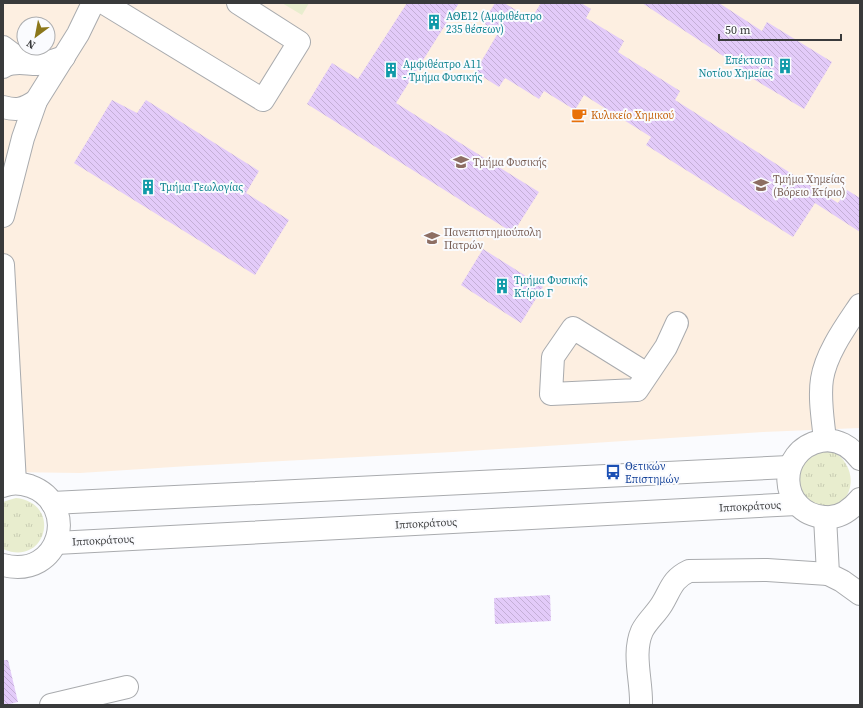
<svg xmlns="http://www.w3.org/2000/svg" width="863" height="708" font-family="'Source Serif 4',serif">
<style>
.education{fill:#fdefe1;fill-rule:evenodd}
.grass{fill:url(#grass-tufts)}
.green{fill:#e8edce}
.building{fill:url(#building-back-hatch)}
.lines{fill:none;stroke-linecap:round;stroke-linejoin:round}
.minor-casing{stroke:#a9abae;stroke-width:24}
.minor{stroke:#fff;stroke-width:22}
.labels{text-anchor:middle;stroke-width:4;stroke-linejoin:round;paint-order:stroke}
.culture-label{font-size:11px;fill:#0d838f;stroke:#fafbfe;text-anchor:start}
.food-label{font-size:11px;fill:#c56008;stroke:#fafbfe;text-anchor:start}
.education-label{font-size:11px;fill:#785e54;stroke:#fafbfe;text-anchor:start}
.transit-label{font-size:11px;fill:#164399;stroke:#fafbfe;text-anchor:start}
.street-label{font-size:11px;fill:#393a3b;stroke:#fafbfe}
</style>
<defs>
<pattern id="grass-tufts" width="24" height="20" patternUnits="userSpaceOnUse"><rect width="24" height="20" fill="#e8edce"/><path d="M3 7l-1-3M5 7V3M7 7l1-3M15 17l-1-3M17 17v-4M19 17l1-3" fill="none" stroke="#c8ccb2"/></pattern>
<pattern id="building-back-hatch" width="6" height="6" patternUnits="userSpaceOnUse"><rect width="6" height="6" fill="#e3cbf9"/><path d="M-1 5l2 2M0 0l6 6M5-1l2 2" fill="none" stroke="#c4afd6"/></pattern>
</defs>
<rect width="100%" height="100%" fill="#fafbfe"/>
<path class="education" d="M3,3h857v425l-97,4 -310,20 -264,14 -109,7 -77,-1zM24,24h24v24h-24z"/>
<g class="grass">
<path d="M832,451c31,16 22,64 -16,55 -5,-1 -11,-7 -15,-11l-3,-25 17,-18z"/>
<path d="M16,498c47,5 30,70 -13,51v-47l6,-2z"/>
</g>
<polygon class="green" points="282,3 309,3 302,15"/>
<g class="building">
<polygon points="407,3 459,3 396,103 539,192 513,233 307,104 332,63 358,79"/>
<polygon points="495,3 504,3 531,19 541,3 581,3 591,9 586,18 624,41 618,52 680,91 675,100 838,203 847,190 860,198 860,232 815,203 793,237 646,145 651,137 584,95 575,110 544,91 539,99 505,78 499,87 475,72 498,33 483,23"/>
<polygon points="642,3 719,3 762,31 767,22 832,62 804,109 738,70 740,67"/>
<polygon points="112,100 137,113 146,100 259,171 246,193 289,220 255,275 74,163"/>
<polygon points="483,249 543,287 521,323 461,285"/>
<polygon points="550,595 551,621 495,624 494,598"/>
<polygon points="3,660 8,660 18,702 5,705 3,705"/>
</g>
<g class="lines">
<defs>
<g id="minor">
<polyline points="104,3 263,100 299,42 238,3"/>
<polyline points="3,47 23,62"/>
<path d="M3,67c10,-7 23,-3 34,-3 10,0 18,-4 27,-7"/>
<path d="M3,107c15,4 20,2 33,-6"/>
<polyline points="3,216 23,138 36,101 78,34 93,3"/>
<polyline points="3,265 15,483"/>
<polyline points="647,374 573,328 553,357 551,394 637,390 666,347 677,323"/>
<path d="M825,440c-2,-20 -6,-42 -3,-61 4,-26 24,-53 38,-74"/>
<path d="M860,459c-9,-12 -23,-21 -39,-18 -45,9 -43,72 3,76 15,2 26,-6 36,-18"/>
<path d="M3,486c9,-4 18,-3 27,0 50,18 31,94 -27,79"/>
<polyline points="52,503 789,467"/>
<polyline points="825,517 828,574 842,581 860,594"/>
<polyline points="56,543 797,504"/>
<polyline points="51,705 127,687"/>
<path d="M641,705c1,-24 -9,-51 1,-74 5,-10 14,-17 20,-27 9,-15 10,-25 27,-33l78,-1 61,4"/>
</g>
</defs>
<use href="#minor" class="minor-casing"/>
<use href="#minor" class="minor"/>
</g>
<defs>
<symbol id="building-bare" viewBox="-9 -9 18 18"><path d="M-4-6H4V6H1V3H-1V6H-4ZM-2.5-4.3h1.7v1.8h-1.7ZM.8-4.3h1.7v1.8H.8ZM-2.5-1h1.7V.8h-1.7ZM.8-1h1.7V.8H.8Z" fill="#0f9aa8" stroke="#fafbfe" stroke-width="2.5" paint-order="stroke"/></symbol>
<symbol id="cafe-bare" viewBox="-9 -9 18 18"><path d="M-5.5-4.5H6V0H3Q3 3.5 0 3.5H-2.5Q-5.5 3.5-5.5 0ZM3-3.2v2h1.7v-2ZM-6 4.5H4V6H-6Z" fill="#e8710a" stroke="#fafbfe" stroke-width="2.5" paint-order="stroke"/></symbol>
<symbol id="university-bare" viewBox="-9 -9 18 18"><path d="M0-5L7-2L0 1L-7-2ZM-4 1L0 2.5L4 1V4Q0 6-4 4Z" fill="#8d6e63" stroke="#fafbfe" stroke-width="2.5" paint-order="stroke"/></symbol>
<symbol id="bus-bare" viewBox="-9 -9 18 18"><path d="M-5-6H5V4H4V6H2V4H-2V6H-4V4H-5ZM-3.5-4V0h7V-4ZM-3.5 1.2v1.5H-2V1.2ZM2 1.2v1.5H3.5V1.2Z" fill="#1a4fb4" stroke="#fafbfe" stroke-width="2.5" paint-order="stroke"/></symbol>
</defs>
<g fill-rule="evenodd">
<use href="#building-bare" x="423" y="11" width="22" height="22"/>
<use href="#building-bare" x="774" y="55" width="22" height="22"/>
<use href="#building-bare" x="380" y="59" width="22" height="22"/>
<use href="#cafe-bare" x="568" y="104" width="22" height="22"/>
<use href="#university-bare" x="450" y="151" width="22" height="22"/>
<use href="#university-bare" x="750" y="174" width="22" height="22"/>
<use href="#building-bare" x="137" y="176" width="22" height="22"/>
<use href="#university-bare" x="421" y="227" width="22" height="22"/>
<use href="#building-bare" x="491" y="275" width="22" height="22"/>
<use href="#bus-bare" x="602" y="461" width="22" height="22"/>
</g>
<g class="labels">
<g class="culture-label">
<text x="446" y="20">ΑΘΕ12 (Αμφιθέατρο<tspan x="446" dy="13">235 θέσεων)</tspan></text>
<text x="773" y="64" text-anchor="end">Επέκταση<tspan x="773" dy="13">Νοτίου Χημείας</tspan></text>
<text x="403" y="68">Αμφιθέατρο Α11<tspan x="403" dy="13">- Τμήμα Φυσικής</tspan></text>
<text x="160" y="191">Τμήμα Γεωλογίας</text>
<text x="514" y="284">Τμήμα Φυσικής<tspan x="514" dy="13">Κτίριο Γ</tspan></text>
</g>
<g class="food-label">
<text x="591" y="119">Κυλικείο Χημικού</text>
</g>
<g class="education-label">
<text x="473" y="166">Τμήμα Φυσικής</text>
<text x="773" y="183">Τμήμα Xημείας<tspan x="773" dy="13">(Βόρειο Κτίριο)</tspan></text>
<text x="444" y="236">Πανεπιστημιούπολη<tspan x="444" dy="13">Πατρών</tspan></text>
</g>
<g class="transit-label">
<text x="625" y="470">Θετικών<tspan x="625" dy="13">Επιστημών</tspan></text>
</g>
<g class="street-label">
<text transform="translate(750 506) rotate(-3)" y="4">Ιπποκράτους</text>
<text transform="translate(426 523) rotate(-3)" y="4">Ιπποκράτους</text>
<text transform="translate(103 540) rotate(-3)" y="4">Ιπποκράτους</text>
</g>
</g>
<rect width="863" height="708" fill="none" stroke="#393a3b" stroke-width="8"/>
<g transform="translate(36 36) rotate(212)"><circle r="19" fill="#fafbfe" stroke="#adaeb0"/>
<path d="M0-3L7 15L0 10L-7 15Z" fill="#8b771b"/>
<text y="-6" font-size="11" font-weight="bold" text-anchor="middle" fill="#393a3b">N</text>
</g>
<path d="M719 34v6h122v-6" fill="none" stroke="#393a3b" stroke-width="2"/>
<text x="725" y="34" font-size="12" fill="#393a3b" stroke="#fafbfe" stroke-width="3" paint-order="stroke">50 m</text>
</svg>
